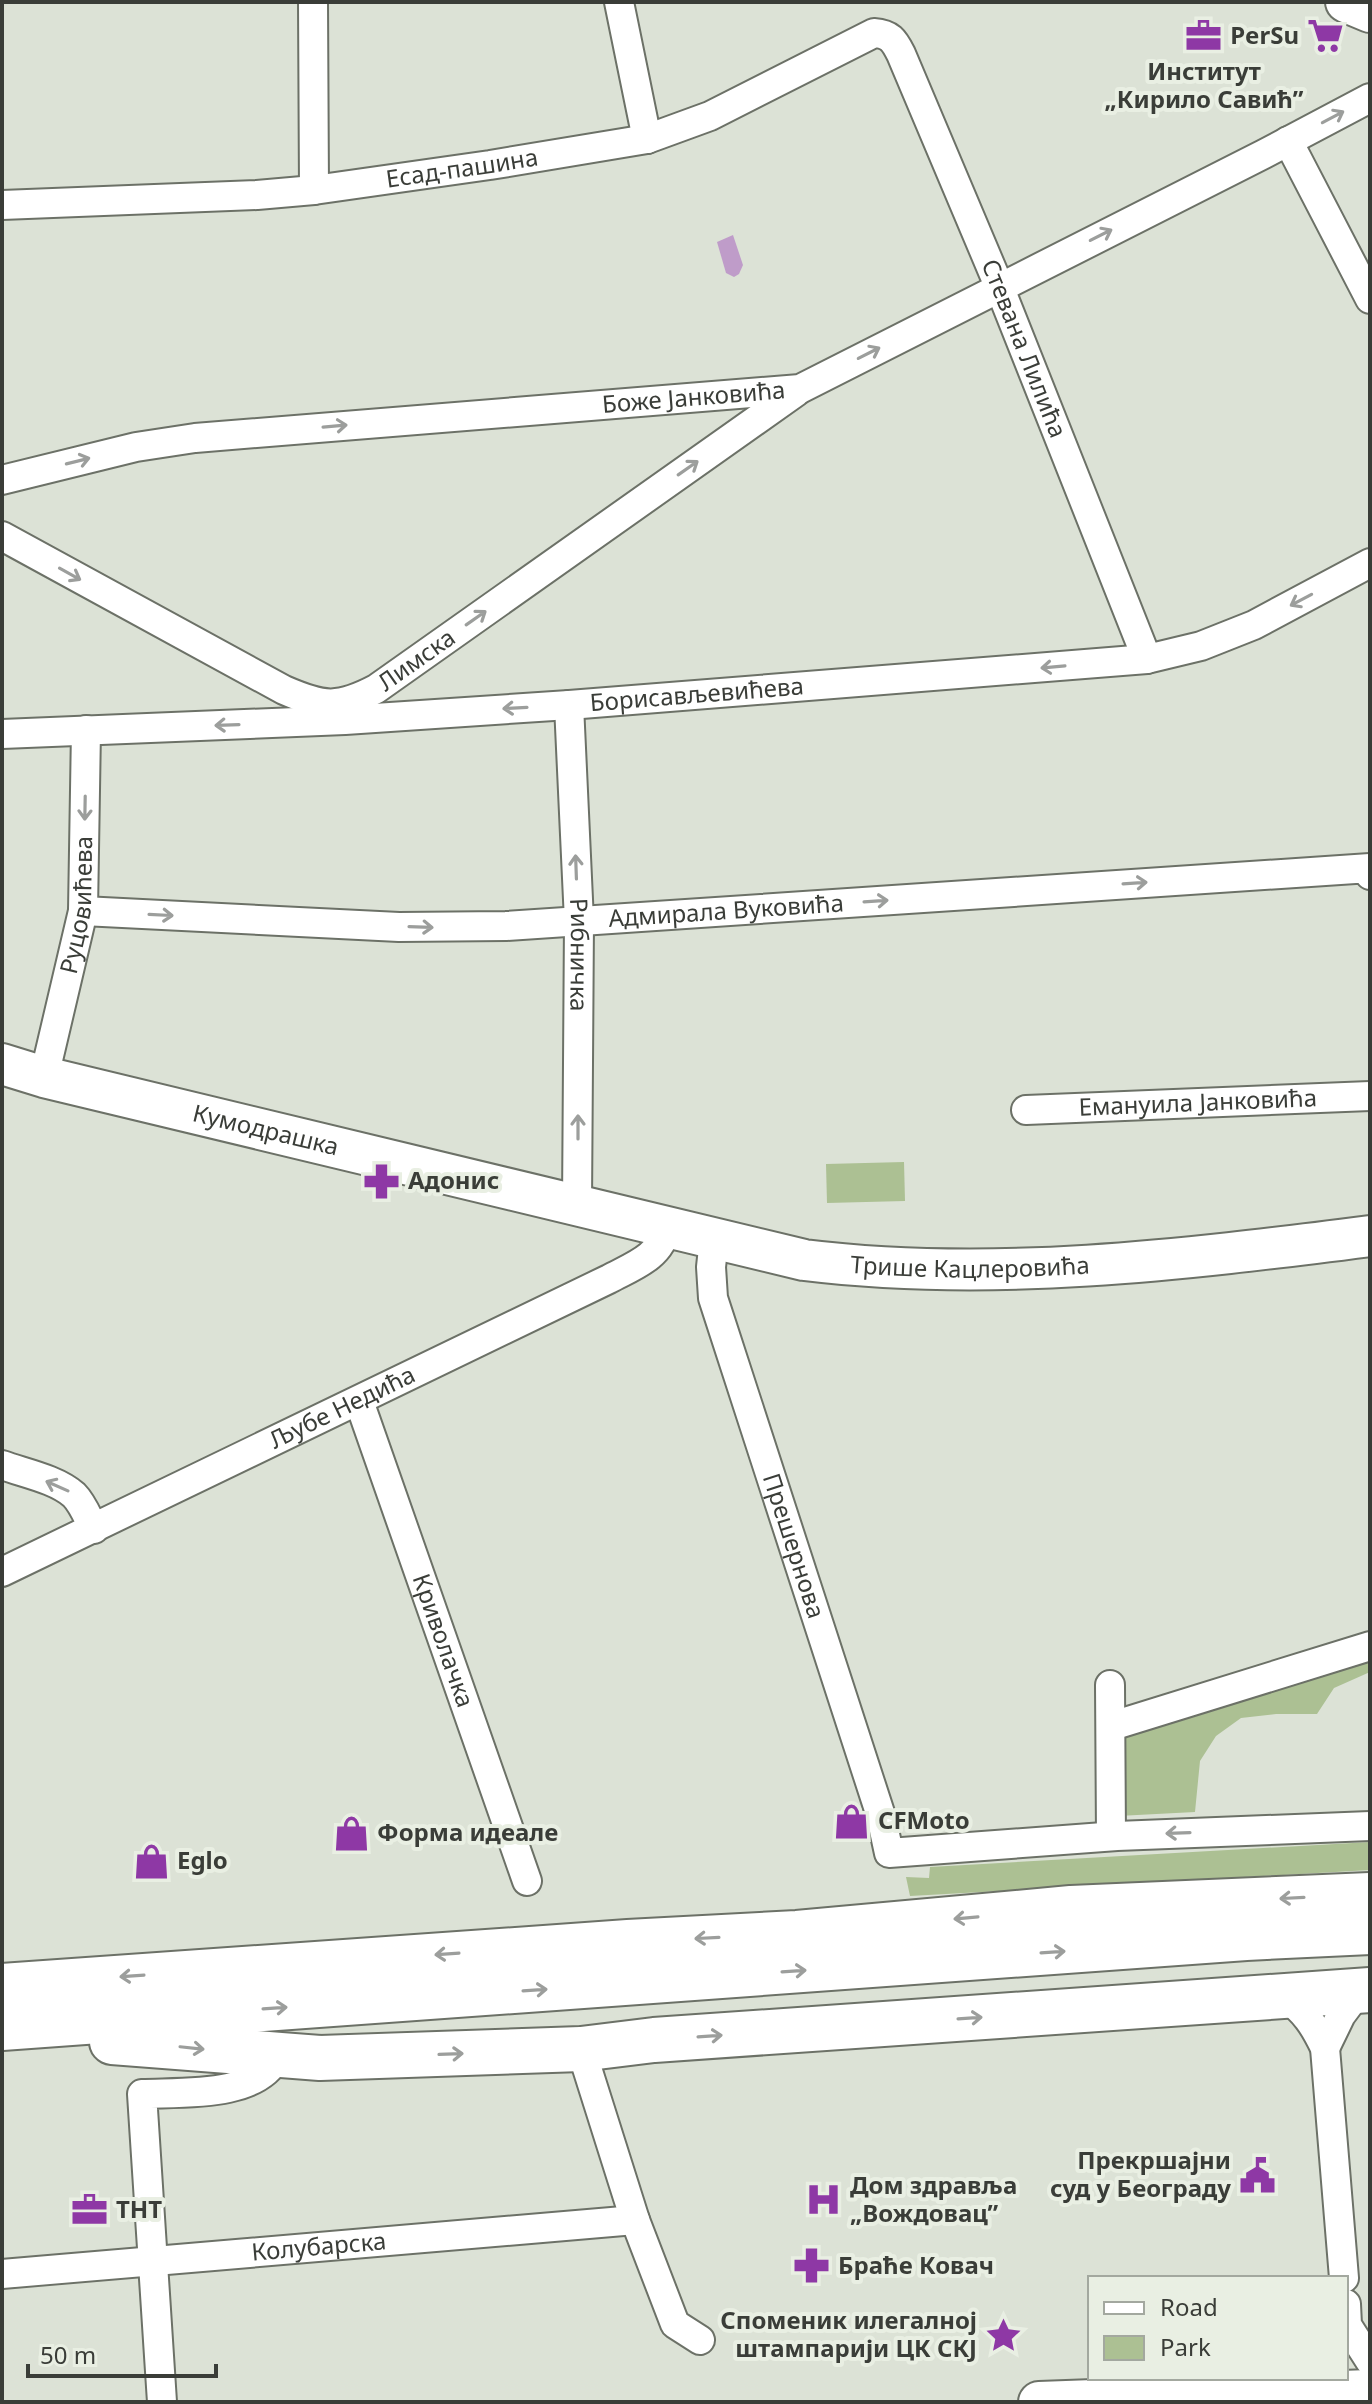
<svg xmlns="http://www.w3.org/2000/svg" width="1372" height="2404" font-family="'Noto Sans',sans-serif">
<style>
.green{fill:#acc093}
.water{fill:#bf9cc9}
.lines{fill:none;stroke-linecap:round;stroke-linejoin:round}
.street-casing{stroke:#6c7167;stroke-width:32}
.secondary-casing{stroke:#6c7167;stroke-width:44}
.highway-casing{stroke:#6c7167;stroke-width:48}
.street{stroke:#fff;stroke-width:28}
.secondary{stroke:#fff;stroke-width:40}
.highway{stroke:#fff;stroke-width:44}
.oneway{stroke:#9c9e9c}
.labels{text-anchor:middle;stroke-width:8;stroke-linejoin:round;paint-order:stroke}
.poi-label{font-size:24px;font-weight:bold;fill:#3a3d38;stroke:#e9efe3;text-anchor:start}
.street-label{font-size:24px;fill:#3a3d38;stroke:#e9efe3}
</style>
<rect width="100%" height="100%" fill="#dce2d6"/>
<g class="green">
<polygon points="904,1162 905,1201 827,1203 826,1164"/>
<polygon points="1366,1657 1370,1672 1334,1688 1317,1714 1276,1714 1241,1718 1216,1736 1200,1761 1195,1812 1118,1816 1121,1730"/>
<polygon points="1370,1842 1370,1870 910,1896 906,1877 929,1878 930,1867"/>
</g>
<polygon class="water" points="733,235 743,265 739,274 734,277 726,273 717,242"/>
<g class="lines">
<defs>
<g id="street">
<polyline points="313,2 314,190"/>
<polyline points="619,2 647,139"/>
<polyline points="1288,141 1370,299"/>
<path id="s1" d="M2,205l255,-10 57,-5 176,-25 157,-26 63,-23 164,-83c16,1 20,7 27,21l98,232 148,373"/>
<path id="s2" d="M2,480l134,-33 59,-9 605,-49 464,-235 106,-56"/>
<path id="s3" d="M2,536l282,154c39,17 54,19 92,-1l420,-297"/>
<path id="s4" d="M569,705l10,216 -2,284"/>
<path id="s5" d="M2,734l343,-14 224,-15 578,-46 54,-13 53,-21 116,-62"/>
<path id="s6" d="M83,911l316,16 107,-1 864,-58v7"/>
<path id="s7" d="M44,1077l39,-166 3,-181"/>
<path id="s8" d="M1026,1110l344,-14"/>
<path id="s9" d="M714,1239l-3,28 2,31 168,518 8,37 228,-17 253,-10"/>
<path id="s10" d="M359,1401l168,480"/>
<path d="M2,1465c22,8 54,14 72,30 9,9 14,23 20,34"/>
<path id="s11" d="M2,1572l607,-293c24,-13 52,-22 57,-51"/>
<polyline points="1110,1685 1111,1836"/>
<polyline points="1112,1726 1370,1646"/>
<path d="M1284,1996c21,15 30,29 41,52l19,230"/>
<polyline points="1325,2048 1341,2015 1359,1991"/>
<polyline points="581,2049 635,2220 675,2324 700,2340"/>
<path id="s12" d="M2,2274l633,-54"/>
<polyline points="1346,2304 1347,2325 1370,2361"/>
<path d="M162,2402l-20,-308c40,-2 114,4 135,-37"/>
</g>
<g id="secondary">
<polyline points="1346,2 1370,12"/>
<path id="s13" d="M2,1064l42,13 760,183c188,23 379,0 566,-24"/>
<polyline points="1039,2402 1370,2390"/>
</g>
<g id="highway">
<polyline points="2,1986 628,1942 797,1933 1071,1908 1370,1895"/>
<polyline points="2,2028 1246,1938 1370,1932"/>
<polyline points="112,2042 320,2058 581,2049 654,2040 1370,1990"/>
</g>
</defs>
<use href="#street" class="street-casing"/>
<use href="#secondary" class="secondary-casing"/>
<use href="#highway" class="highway-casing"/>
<use href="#street" class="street"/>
<use href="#secondary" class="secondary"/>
<use href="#highway" class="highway"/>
</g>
<defs><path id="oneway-shaft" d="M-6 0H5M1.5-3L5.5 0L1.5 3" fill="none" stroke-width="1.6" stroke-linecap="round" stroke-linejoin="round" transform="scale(2)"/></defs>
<g class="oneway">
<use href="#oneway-shaft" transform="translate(1333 117) rotate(-28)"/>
<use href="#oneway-shaft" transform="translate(1101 235) rotate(-27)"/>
<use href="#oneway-shaft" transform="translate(869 353) rotate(-27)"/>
<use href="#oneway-shaft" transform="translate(335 426) rotate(-5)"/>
<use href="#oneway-shaft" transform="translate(78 461) rotate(-14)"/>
<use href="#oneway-shaft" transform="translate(688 468) rotate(-35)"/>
<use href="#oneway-shaft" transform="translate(70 574) rotate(29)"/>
<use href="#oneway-shaft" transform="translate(1301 600) rotate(152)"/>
<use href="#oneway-shaft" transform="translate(476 618) rotate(-35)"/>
<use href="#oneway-shaft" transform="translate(1053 667) rotate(175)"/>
<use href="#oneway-shaft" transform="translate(515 708) rotate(177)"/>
<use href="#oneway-shaft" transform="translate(227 725) rotate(178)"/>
<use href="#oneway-shaft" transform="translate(85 808) rotate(91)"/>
<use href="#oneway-shaft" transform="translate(576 867) rotate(-92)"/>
<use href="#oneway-shaft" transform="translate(1135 883) rotate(-4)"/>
<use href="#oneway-shaft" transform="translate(876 901) rotate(-4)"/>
<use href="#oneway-shaft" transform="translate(161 915) rotate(3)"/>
<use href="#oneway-shaft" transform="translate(421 927) rotate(2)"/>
<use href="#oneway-shaft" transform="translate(578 1127) rotate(-90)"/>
<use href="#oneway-shaft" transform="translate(57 1486) rotate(-156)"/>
<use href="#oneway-shaft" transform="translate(1178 1833) rotate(178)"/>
<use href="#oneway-shaft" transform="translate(1292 1898) rotate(177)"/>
<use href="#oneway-shaft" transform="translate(966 1918) rotate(175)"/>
<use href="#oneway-shaft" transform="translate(707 1938) rotate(177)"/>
<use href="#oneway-shaft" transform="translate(1053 1952) rotate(-4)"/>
<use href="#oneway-shaft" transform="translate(447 1954) rotate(176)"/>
<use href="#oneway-shaft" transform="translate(794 1971) rotate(-4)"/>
<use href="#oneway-shaft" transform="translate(132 1976) rotate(176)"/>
<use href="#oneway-shaft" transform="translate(535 1990) rotate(-4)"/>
<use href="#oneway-shaft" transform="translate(275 2008) rotate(-4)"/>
<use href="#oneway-shaft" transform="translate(970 2018) rotate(-4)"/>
<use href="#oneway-shaft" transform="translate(710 2036) rotate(-4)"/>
<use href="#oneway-shaft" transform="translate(192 2048) rotate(6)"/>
<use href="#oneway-shaft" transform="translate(451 2054) rotate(-2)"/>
</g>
<defs>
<symbol id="office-bare" viewBox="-9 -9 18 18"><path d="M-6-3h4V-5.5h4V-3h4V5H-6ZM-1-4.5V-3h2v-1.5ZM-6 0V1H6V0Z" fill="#8e38a5" stroke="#e9efe3" stroke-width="2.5" paint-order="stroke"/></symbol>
<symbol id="supermarket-bare" viewBox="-9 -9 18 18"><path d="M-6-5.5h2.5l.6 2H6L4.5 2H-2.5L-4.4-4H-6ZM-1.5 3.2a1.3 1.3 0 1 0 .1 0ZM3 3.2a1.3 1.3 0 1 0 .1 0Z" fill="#8e38a5" stroke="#e9efe3" stroke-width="2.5" paint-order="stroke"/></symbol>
<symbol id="pharmacy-bare" viewBox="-9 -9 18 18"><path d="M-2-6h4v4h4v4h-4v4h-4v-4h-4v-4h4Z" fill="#8e38a5" stroke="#e9efe3" stroke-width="2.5" paint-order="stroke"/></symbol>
<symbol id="shop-bare" viewBox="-9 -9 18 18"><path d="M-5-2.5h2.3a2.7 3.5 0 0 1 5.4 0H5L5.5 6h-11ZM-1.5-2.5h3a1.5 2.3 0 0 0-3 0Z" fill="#8e38a5" stroke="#e9efe3" stroke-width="2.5" paint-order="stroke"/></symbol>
<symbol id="civic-bare" viewBox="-9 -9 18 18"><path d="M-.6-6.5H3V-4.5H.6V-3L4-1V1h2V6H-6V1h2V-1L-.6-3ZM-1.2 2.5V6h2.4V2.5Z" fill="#8e38a5" stroke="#e9efe3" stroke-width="2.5" paint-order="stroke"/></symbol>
<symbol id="hospital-bare" viewBox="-9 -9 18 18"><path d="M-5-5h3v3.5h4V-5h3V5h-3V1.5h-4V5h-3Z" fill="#8e38a5" stroke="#e9efe3" stroke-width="2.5" paint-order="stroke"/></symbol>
<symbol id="sight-bare" viewBox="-9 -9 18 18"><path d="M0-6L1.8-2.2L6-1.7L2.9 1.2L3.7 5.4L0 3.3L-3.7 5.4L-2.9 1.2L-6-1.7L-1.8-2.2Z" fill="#8e38a5" stroke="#e9efe3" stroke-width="2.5" paint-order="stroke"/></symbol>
</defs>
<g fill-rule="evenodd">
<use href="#office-bare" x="1178" y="10" width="51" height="51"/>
<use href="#supermarket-bare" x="1300" y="10" width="51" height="51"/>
<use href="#pharmacy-bare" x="356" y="1156" width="51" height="51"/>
<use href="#shop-bare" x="826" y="1796" width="51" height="51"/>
<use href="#shop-bare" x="326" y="1808" width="51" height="51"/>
<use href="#shop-bare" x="126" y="1836" width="51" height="51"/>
<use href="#civic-bare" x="1232" y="2150" width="51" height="51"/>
<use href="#hospital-bare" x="798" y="2174" width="51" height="51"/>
<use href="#office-bare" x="64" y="2184" width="51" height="51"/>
<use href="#pharmacy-bare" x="786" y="2240" width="51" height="51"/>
<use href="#sight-bare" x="978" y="2310" width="51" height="51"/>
</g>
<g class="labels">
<g class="poi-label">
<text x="1299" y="44" text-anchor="end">PerSu</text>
<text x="1204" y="80" text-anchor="middle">Институт<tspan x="1204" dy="28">„Кирило Савић”</tspan></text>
<text x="408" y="1189">Адонис</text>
<text x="878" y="1829">CFMoto</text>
<text x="377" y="1841">Форма идеале</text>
<text x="177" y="1869">Eglo</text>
<text x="1231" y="2169" text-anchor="end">Прекршајни<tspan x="1231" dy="28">суд у Београду</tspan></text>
<text x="850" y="2194">Дом здравља<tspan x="850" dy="28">„Вождовац”</tspan></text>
<text x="116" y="2218">ТНТ</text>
<text x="838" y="2274">Браће Ковач</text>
<text x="977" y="2329" text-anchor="end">Споменик илегалној<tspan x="977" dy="28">штампарији ЦК СКЈ</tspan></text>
</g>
<g class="street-label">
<text dy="8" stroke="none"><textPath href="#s1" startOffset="462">Есад-пашина</textPath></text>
<text dy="8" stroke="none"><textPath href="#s1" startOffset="1256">Стевана Лилића</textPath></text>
<text dy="8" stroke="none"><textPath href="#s2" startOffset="698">Боже Јанковића</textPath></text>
<text dy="8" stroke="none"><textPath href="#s3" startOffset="468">Лимска</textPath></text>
<text dy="8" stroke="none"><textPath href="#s5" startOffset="696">Борисављевићева</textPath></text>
<text dy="8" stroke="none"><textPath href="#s7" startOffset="176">Руцовићева</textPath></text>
<text dy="8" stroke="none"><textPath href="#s6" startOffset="644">Адмирала Вуковића</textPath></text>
<text dy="8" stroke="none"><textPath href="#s4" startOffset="250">Рибничка</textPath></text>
<text dy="8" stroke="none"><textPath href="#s8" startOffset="172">Емануила Јанковића</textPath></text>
<text dy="8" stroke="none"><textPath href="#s13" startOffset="272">Кумодрашка</textPath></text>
<text dy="8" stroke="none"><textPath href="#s13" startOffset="992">Трише Кацлеровића</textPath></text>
<text dy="8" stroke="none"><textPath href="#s11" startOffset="378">Љубе Недића</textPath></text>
<text dy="8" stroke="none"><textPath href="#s9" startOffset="320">Прешернова</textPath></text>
<text dy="8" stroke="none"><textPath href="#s10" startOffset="254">Криволачка</textPath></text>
<text dy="8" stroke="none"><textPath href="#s12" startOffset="318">Колубарска</textPath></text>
</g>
</g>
<rect width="1372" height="2404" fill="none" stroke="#3a3d38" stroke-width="8"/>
<rect x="1088" y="2276" width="260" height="104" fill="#e9efe3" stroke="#a3a89f" stroke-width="2"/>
<rect x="1104" y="2302" width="40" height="12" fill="#ffffff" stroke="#a3a89f" stroke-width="2"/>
<text x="1160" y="2316" font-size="24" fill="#3a3d38">Road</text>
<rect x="1104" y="2336" width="40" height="24" fill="#acc093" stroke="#a3a89f" stroke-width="2"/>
<text x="1160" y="2356" font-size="24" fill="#3a3d38">Park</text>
<path d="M28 2364v12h188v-12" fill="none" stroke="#3a3d38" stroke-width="4"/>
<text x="40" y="2364" font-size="24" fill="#3a3d38" stroke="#e9efe3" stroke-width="6" paint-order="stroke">50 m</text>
</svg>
